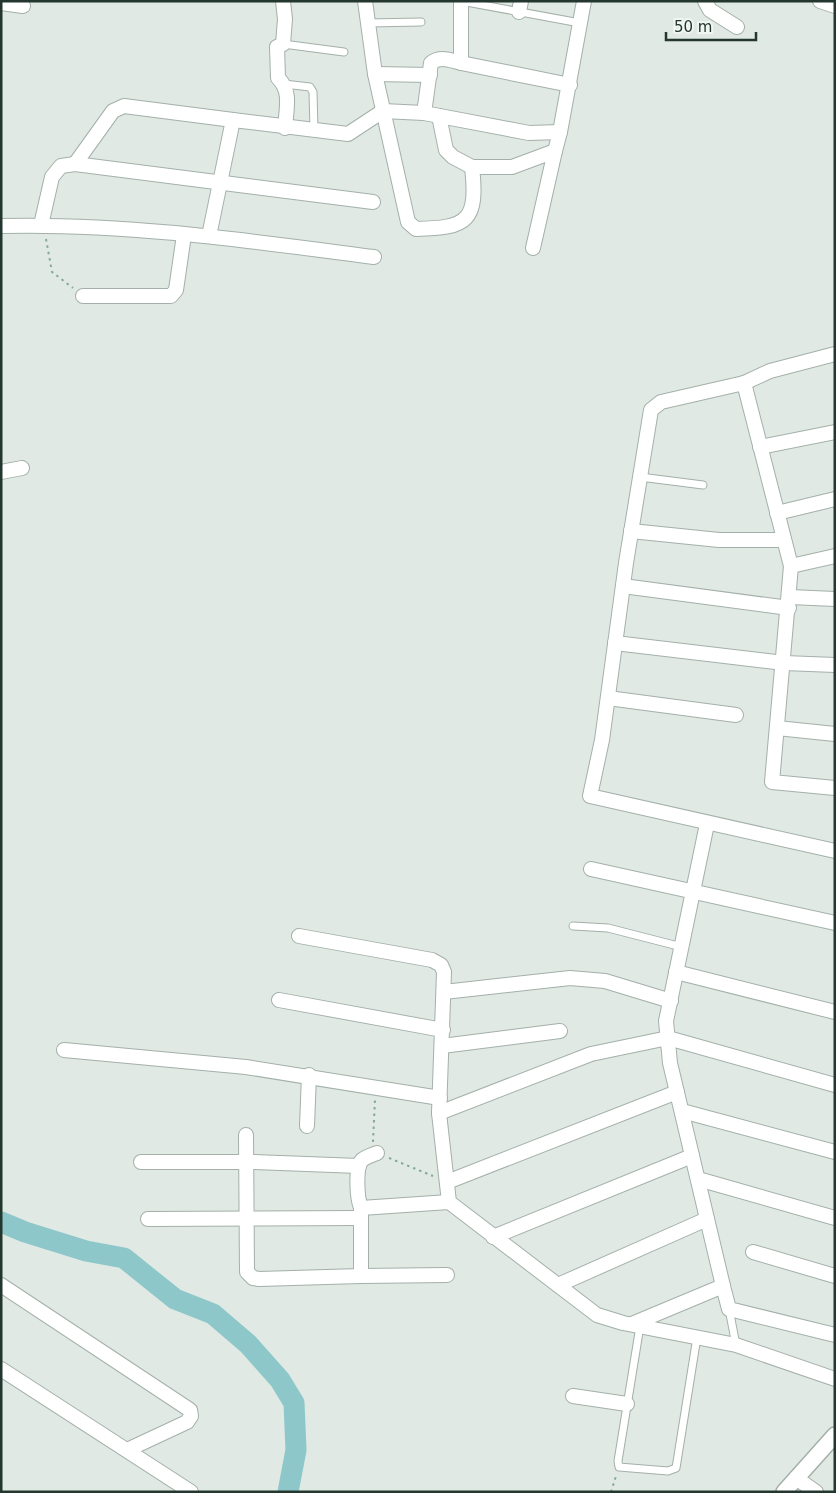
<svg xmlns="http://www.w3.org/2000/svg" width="836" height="1493" font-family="'DejaVu Sans',sans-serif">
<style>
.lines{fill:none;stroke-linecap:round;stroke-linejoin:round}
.river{stroke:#8dc7c9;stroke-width:21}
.service-casing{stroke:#a4b0aa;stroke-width:9}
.minor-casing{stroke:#a4b0aa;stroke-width:16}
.tertiary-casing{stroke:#a4b0aa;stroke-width:18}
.path{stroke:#84a998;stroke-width:2;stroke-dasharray:2.5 4;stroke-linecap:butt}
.service{stroke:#fff;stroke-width:7}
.minor{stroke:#fff;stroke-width:14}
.tertiary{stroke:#fff;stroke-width:15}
</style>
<rect width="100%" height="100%" fill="#e0e9e4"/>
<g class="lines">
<polyline class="river" points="1,1222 25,1232 86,1251 124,1258 175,1299 213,1314 248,1344 280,1380 294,1403 296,1450 288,1492"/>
<defs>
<g id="service">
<polyline points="461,1 580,23"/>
<polyline points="368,23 421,22"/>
<polyline points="283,44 344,52"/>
<polyline points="284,84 310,87 313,92 314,130"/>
<polyline points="640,477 703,485"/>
<polyline points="573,926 608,928 682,947"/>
<polyline points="729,1309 736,1345"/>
<polyline points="640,1326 618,1461 619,1467 668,1471 676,1468 697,1337"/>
</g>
<g id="minor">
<path d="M283,1l2,18 -2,25 -6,3 1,31c14,13 8,32 7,50"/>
<path d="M365,1l10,73 33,148 8,7c52,-1 62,-8 56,-62"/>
<polyline points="705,1 710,10 737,27"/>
<polyline points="820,1 835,6"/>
<polyline points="1,3 23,6"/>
<polyline points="519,12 521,1"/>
<polyline points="461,63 570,85"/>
<polyline points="375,74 430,75"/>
<path d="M424,113l7,-50c9,-7 20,-3 30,0v-62"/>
<polyline points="439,116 446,150 453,157 472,167 512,167 555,151 560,132"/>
<polyline points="75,164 113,111 124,106 233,120"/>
<polyline points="41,225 52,177 61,166 75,164 373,202"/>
<path d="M1,226c125,-3 249,15 373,31"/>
<polyline points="209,236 233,120 348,134 383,111 424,113 529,133 560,132 584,1"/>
<polyline points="533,248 555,151"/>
<polyline points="83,296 171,296 176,290 184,235"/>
<polyline points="744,383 770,371 835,354"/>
<polyline points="760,447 835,432"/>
<polyline points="1,472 22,468"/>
<polyline points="777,513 835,499"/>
<polyline points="631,531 719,540 784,540"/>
<polyline points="791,566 835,556"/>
<polyline points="623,586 789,608"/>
<polyline points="790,597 835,599"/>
<polyline points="615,643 784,663 835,665"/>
<polyline points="608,698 736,715"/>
<polyline points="777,728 835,734"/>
<polyline points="835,788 772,782 791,566 744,383 661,402 651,410 626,563 602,740 590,796 835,851"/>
<polyline points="707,824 666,1021 670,1063 723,1286 729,1309 835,1335"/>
<polyline points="591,869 835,923"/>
<polyline points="299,936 432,960 441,965 444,972 439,1113 591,1054 668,1038 835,1085"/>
<polyline points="676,972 835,1012"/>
<polyline points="444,992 570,978 605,981 671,1001"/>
<polyline points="279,1000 443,1030"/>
<polyline points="442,1046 560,1031"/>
<polyline points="64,1050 246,1067 440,1098"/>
<polyline points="682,1111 835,1152"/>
<polyline points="439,1113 449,1202 597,1315 623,1323 736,1345 835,1379"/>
<polyline points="307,1126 309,1075"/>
<polyline points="246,1135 247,1272 253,1278 259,1279 361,1276"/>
<path d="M377,1153c-5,2 -11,4 -15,7 -7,8 -5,38 -1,48l88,-6"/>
<polyline points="141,1162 253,1162 359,1166"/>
<polyline points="698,1179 835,1218"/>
<polyline points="447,1182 677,1092"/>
<polyline points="361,1208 361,1276 447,1275"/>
<polyline points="148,1219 361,1218"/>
<polyline points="493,1237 692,1156"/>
<polyline points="753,1252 835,1276"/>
<polyline points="1,1285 190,1410 191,1416 187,1422 127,1450"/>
<polyline points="558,1285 707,1219"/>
<polyline points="632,1324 723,1286"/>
<polyline points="1,1369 191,1492"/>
<polyline points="573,1396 627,1404"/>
<polyline points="796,1478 816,1492"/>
</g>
<polyline id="tertiary" points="784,1492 835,1435"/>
</defs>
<use href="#service" class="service-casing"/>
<use href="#minor" class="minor-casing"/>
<use href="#tertiary" class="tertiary-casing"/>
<g class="path">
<polyline points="46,239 52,272 73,288"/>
<polyline points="373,1142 375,1099"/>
<polyline points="389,1158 433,1176"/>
<polyline points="611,1492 616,1476"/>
</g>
<use href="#service" class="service"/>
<use href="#minor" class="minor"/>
<use href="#tertiary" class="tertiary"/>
</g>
<rect width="836" height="1493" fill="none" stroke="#23372f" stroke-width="5"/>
<path d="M666 32v8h90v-8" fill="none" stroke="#23372f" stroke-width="2.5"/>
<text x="674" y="32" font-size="15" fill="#23372f" stroke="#f0f6f2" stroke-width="4" paint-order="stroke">50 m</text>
</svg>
